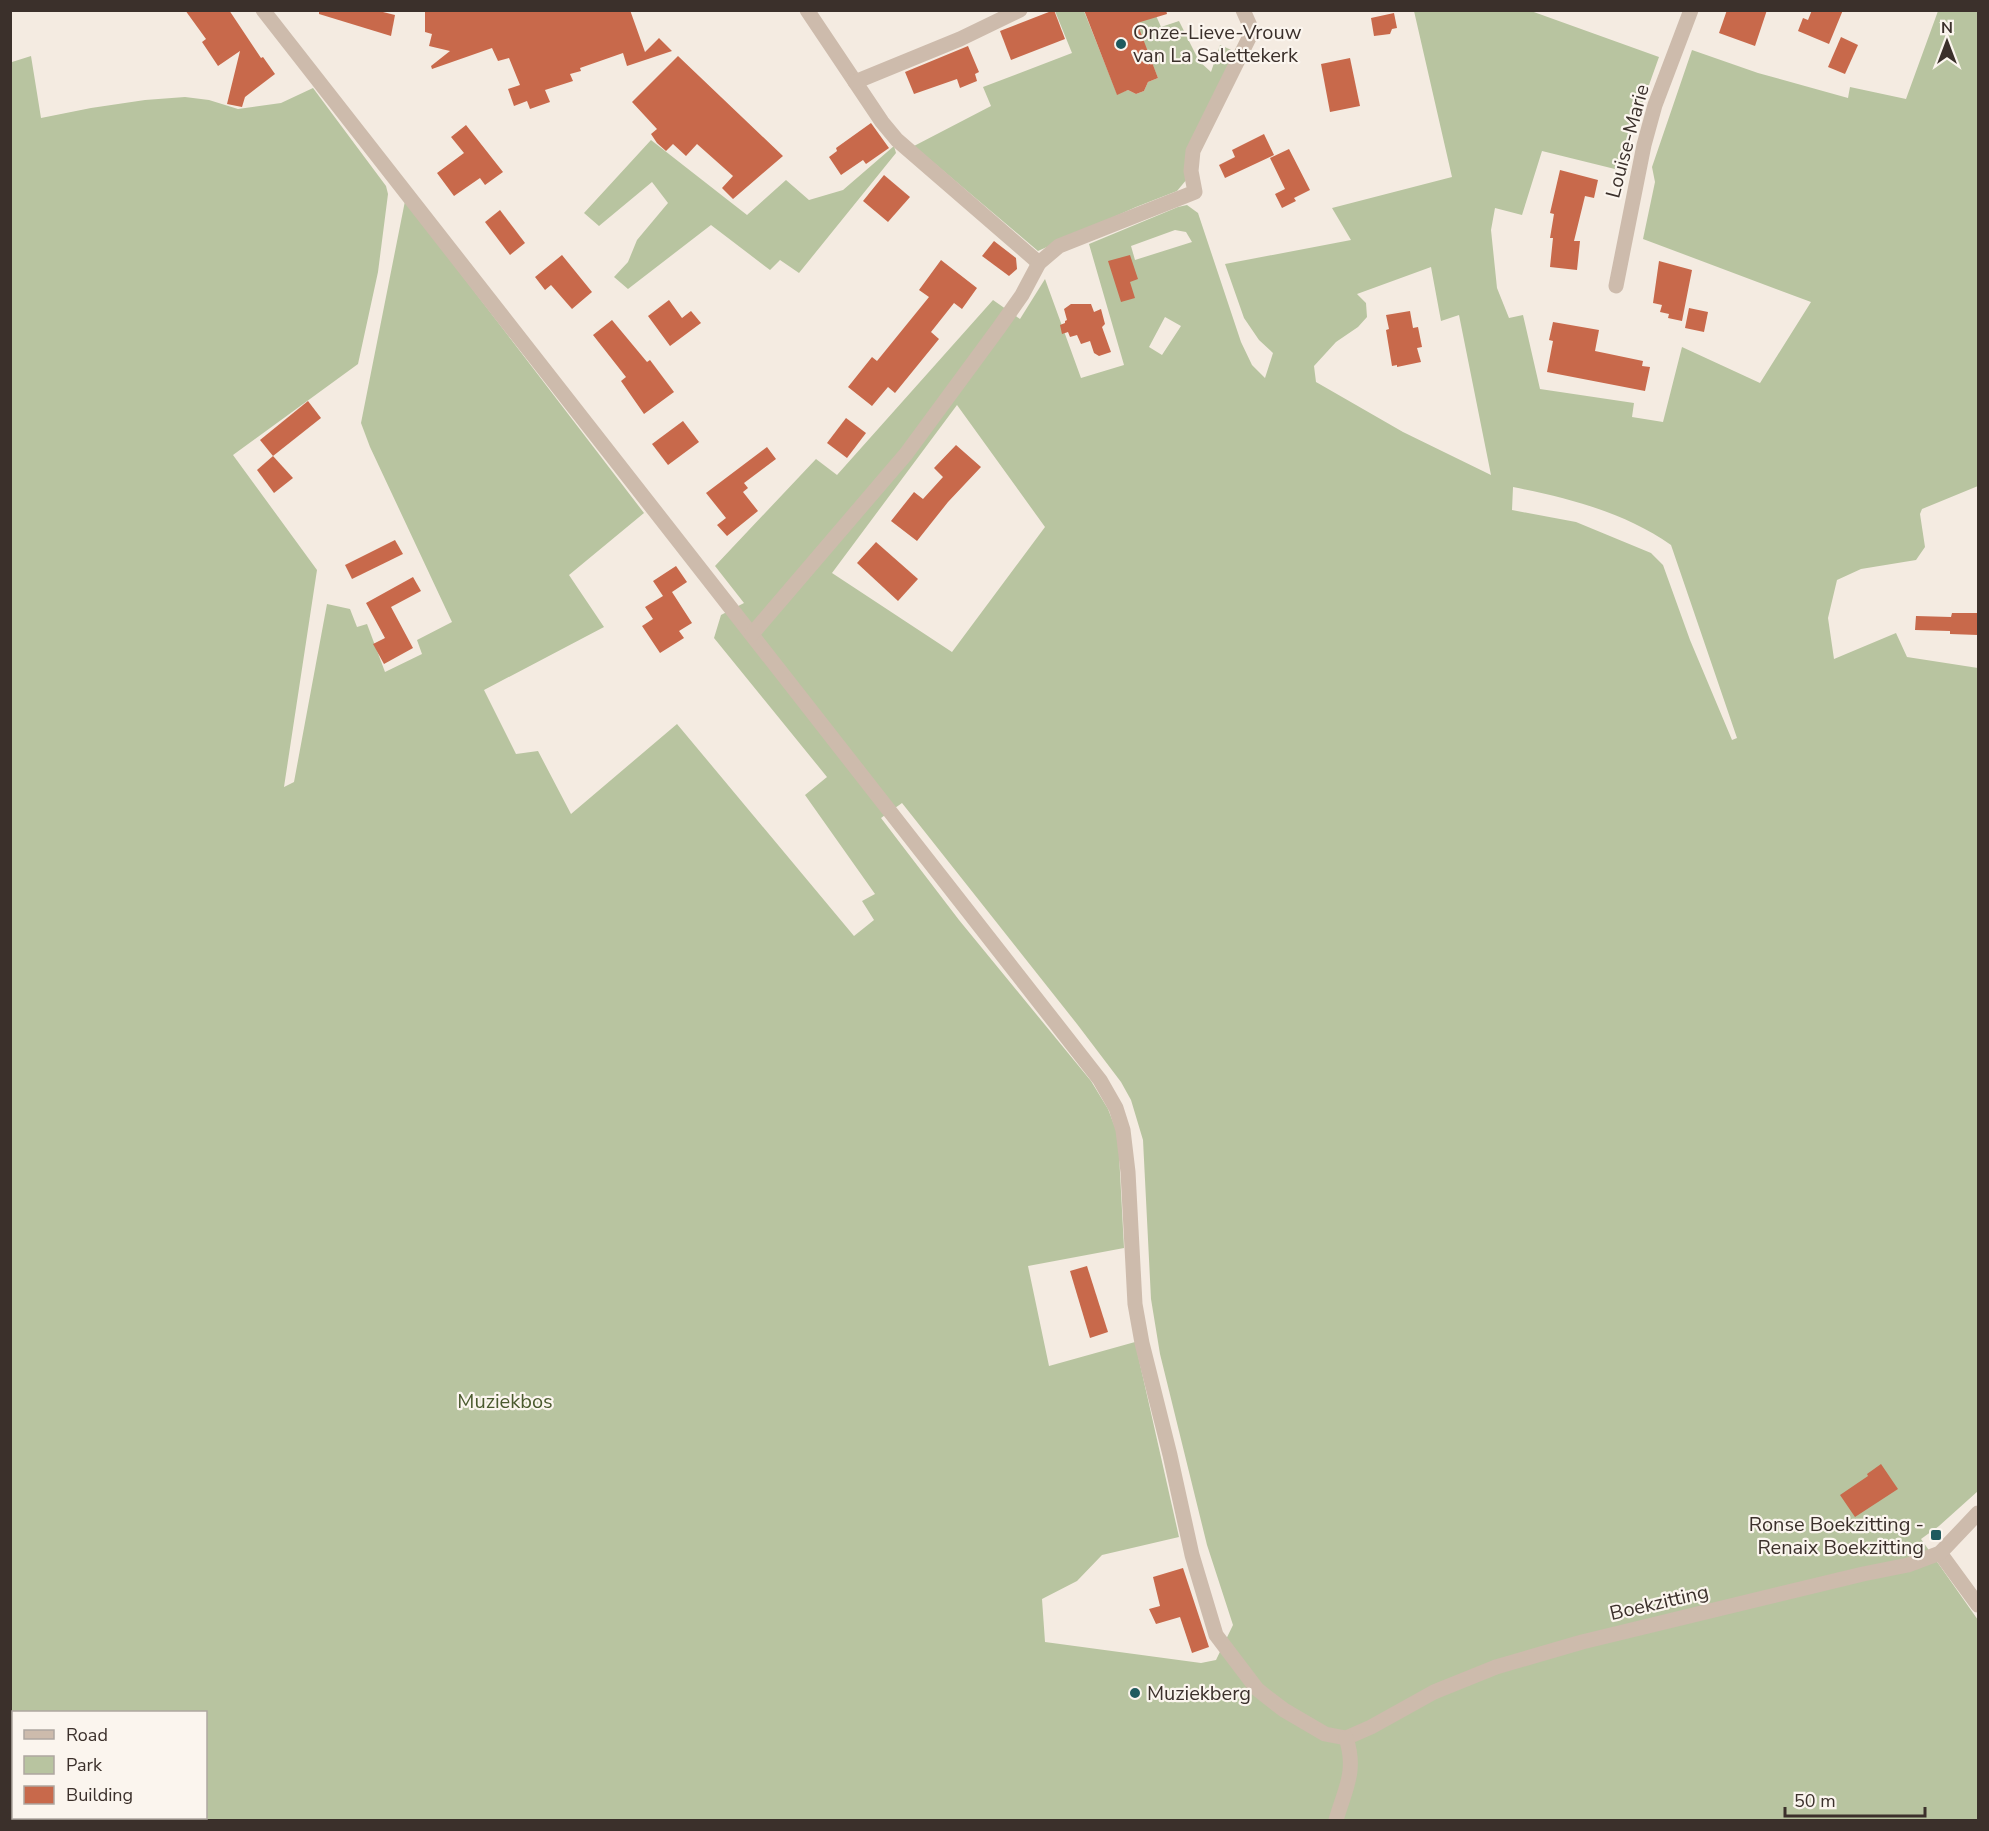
<svg xmlns="http://www.w3.org/2000/svg" width="1989" height="1831" font-family="'Nunito Sans',sans-serif">
<style>
.green{fill:#b8c4a0;fill-rule:evenodd}
.building{fill:#c8694b}
.lines{fill:none;stroke-linecap:round;stroke-linejoin:round}
.minor{stroke:#cdbbac;stroke-width:15}
.poi-dot{fill:#1f5a5e;stroke:#fbf5ee;stroke-width:2}
.labels{text-anchor:middle;stroke-width:4.5;stroke-linejoin:round;paint-order:stroke}
.poi-label{font-size:20px;fill:#3b302b;stroke:#fbf5ee;text-anchor:start}
.street-label{font-size:20px;fill:#3b302b;stroke:#fbf5ee}
.park-label{font-size:20px;fill:#4a5a2e;stroke:#fbf5ee}
</style>
<rect width="100%" height="100%" fill="#f4ebe1"/>
<g class="green">
<polygon points="1055,11 1084,11 1117,94 1128,90 1136,94 1144,91 1148,82 1158,78 1131,11 1154,11 1161,27 1179,21 1199,61 1211,72 1220,45 1236,52 1187,179 1177,191 1136,207 1038,251 914,146 991,106 983,87 1072,53"/>
<path d="M1414,11h117l128,46 -30,84 -6,30 -81,-20 -20,64 -27,-7 -4,22 6,58 12,30 14,-3 17,74 94,14 -2,14 31,5 19,-75 78,36 51,-81 -168,-63 12,-57 -3,-15 40,-117 66,23 90,25 2,-11 56,12 32,-88h40v475l-56,23 -2,5 5,33 -9,13 -55,9 -24,11 -9,38 6,41 62,-26 11,24 71,11v823l-39,35 -18,13 57,81v200h-1967l-1,-1764 2,6 19,-6 10,62 50,-10 54,-8 40,-3 24,3 29,9 43,-6 32,-15 73,98 2,8 -10,78 -20,92 -125,91 84,115 -33,217 10,-5 33,-178 23,5 7,18 10,-3 18,48 37,-18 -5,-14 35,-18 -82,-175 -9,-24 44,-222 239,312 -75,62 35,52 -120,63 32,64 22,-3 33,63 106,-90 177,212 20,-16 -12,-19 13,-7 -70,-99 22,-18 -113,-139 7,-23 23,-12 -29,-37 101,-107 21,16 156,-175 27,19 25,-40 36,99 43,-13 -35,-121 89,-37 9,-2 11,8 43,129 11,23 13,13 8,-25 -14,-13 -15,-22 -19,-54 126,-24 -19,-32 120,-31zM1175,230l11,2 6,10 -57,18 -4,-14zM1431,267l10,54 18,-6 32,160 -88,-43 -87,-50 -2,-16 22,-24 22,-15 9,-10 -1,-14 -9,-9zM1165,317l16,9 -19,29 -13,-8zM957,405l88,122 -93,125 -120,-79zM1513,487c55,11 111,25 158,58l66,193 -5,2 -42,-100 -27,-75 -12,-12 -75,-31 -64,-12zM902,803l175,221 44,58 10,18 12,40 8,159 9,55 47,191 26,80 -17,35 -15,3 -156,-21 -3,-43 35,-18 25,-26 77,-18 -44,-195 -86,24 -21,-100 96,-18 -6,-113 -10,-26 -17,-28 -132,-161 -78,-102zM14,1712h192v106h-192z"/>
<polygon points="651,140 747,215 786,180 809,200 843,190 894,146 896,153 799,273 780,260 770,270 711,225 628,289 614,277 628,262 637,240 668,203 652,182 599,226 584,213"/>
</g>
<g class="building">
<polygon points="185,10 229,10 261,58 263,57 275,74 245,97 242,107 227,104 240,51 218,66 202,42 206,39"/>
<polygon points="319,10 375,10 395,15 391,36 319,14"/>
<polygon points="425,10 630,10 645,52 659,38 672,51 627,66 623,53 580,68 581,71 570,74 573,81 545,90 550,102 530,109 527,101 514,106 508,89 520,85 509,58 498,61 492,48 432,69 431,66 450,51 429,46 432,34 425,32"/>
<polygon points="1054,10 1065,39 1011,60 1000,31"/>
<polygon points="1084,10 1166,10 1167,14 1137,23 1158,78 1148,82 1144,91 1136,94 1128,90 1117,95"/>
<polygon points="1727,10 1767,10 1755,46 1719,33"/>
<polygon points="1812,10 1843,10 1829,44 1798,31 1803,18 1808,20"/>
<polygon points="1394,13 1397,28 1392,29 1390,34 1374,36 1371,18"/>
<polygon points="1841,37 1858,45 1845,74 1828,67"/>
<polygon points="968,46 979,72 975,74 977,81 960,88 957,79 914,94 905,72"/>
<polygon points="678,56 783,156 733,199 722,188 733,176 697,144 686,156 673,144 666,151 657,143 651,134 657,129 632,102"/>
<polygon points="1350,58 1360,106 1330,112 1321,64"/>
<polygon points="871,123 889,148 866,164 863,160 841,175 829,157 837,151 836,148"/>
<polygon points="466,125 503,172 485,185 480,178 454,196 437,173 464,153 451,137"/>
<polygon points="1264,134 1274,155 1225,178 1219,165 1235,157 1232,150"/>
<polygon points="1289,149 1310,190 1294,198 1296,201 1282,208 1275,194 1285,189 1270,158"/>
<polygon points="1560,170 1598,180 1594,198 1585,196 1574,241 1580,241 1577,270 1550,267 1553,238 1550,238 1554,214 1550,213"/>
<polygon points="884,175 910,197 888,222 863,201"/>
<polygon points="500,210 525,243 510,255 485,222"/>
<polygon points="994,241 1016,258 1017,269 1009,276 982,256"/>
<polygon points="562,255 592,292 572,309 551,285 545,290 535,277"/>
<polygon points="1130,255 1138,279 1130,282 1135,298 1121,302 1108,261"/>
<polygon points="941,260 977,288 962,309 954,303 931,332 939,339 895,393 888,387 872,406 848,387 872,357 877,361 929,297 919,290"/>
<polygon points="1659,261 1692,270 1682,321 1668,318 1669,314 1660,312 1662,305 1653,303"/>
<polygon points="669,300 682,318 691,311 701,323 670,346 648,316"/>
<polygon points="1071,304 1091,304 1094,312 1101,309 1105,324 1102,327 1111,352 1099,356 1094,353 1090,341 1081,344 1077,335 1070,337 1068,332 1062,334 1060,325 1065,323 1065,321 1067,320 1064,309"/>
<polygon points="1689,308 1708,312 1704,332 1685,328"/>
<polygon points="1410,311 1413,328 1418,327 1422,347 1417,348 1421,362 1397,367 1397,365 1392,366 1386,330 1389,329 1386,315"/>
<polygon points="612,320 647,362 650,360 674,392 644,414 621,381 626,377 593,335"/>
<polygon points="1553,322 1599,330 1595,351 1643,361 1642,366 1650,367 1645,391 1547,372 1553,341 1549,340"/>
<polygon points="308,401 321,418 273,456 260,440"/>
<polygon points="846,418 866,433 847,458 827,443"/>
<polygon points="683,421 699,442 668,465 652,444"/>
<polygon points="956,445 981,467 948,502 917,541 891,521 914,492 923,499 943,477 934,468"/>
<polygon points="767,447 776,459 744,483 748,488 743,492 758,511 727,536 717,525 726,518 706,493"/>
<polygon points="273,456 293,478 274,493 257,470"/>
<polygon points="395,540 403,554 352,579 345,565"/>
<polygon points="876,542 918,579 898,601 857,563"/>
<polygon points="676,566 687,582 672,592 692,623 679,631 684,638 660,653 642,626 653,619 645,607 663,596 653,581"/>
<polygon points="413,577 421,591 391,607 413,648 384,664 373,644 385,638 366,603"/>
<polygon points="1952,613 1978,613 1978,635 1950,634 1950,631 1915,630 1916,616 1951,617"/>
<polygon points="1087,1266 1108,1332 1090,1338 1070,1271"/>
<polygon points="1881,1464 1898,1489 1855,1517 1840,1495 1868,1476 1867,1474"/>
<polygon points="1183,1568 1209,1647 1192,1653 1180,1617 1156,1624 1149,1609 1160,1606 1153,1577"/>
</g>
<g class="lines">
<g class="minor">
<polyline points="263,10 1100,1080 1116,1108 1123,1130 1128,1172 1135,1304 1142,1343 1170,1455 1192,1555 1216,1635 1257,1689 1267,1697 1284,1710 1325,1734 1346,1738"/>
<polyline points="807,10 882,122 897,140 1039,263"/>
<polyline points="855,82 960,39 1020,10"/>
<polyline points="1616,286 1644,145 1655,105 1691,10"/>
<polyline points="752,634 906,454 998,329 1022,295 1039,263 1059,246 1195,192 1191,171 1193,151 1249,38 1251,28 1243,10"/>
<polyline points="1940,1553 1978,1605"/>
<polyline points="1346,1738 1371,1727 1434,1692 1496,1667 1582,1642 1863,1574 1908,1565 1940,1553 1978,1513"/>
<path d="M1336,1820c9,-31 21,-49 10,-82"/>
</g>
</g>
<g class="poi-dot">
<circle cx="1121" cy="44" r="6"/>
<rect x="1930" y="1529" width="12" height="12" rx="3"/>
<circle cx="1135" cy="1693" r="6"/>
</g>
<g class="labels">
<g class="poi-label">
<text x="1133" y="39">Onze-Lieve-Vrouw<tspan x="1133" dy="23">van La Salettekerk</tspan></text>
<text x="1924" y="1531" text-anchor="end">Ronse Boekzitting -<tspan x="1924" dy="23">Renaix Boekzitting</tspan></text>
<text x="1147" y="1700">Muziekberg</text>
</g>
<g class="street-label">
<text transform="translate(1627 141) rotate(-75)" y="7">Louise-Marie</text>
<text transform="translate(1659 1602) rotate(-13)" y="7">Boekzitting</text>
</g>
<g class="park-label">
<text x="505" y="1408">Muziekbos</text>
</g>
</g>
<rect width="1989" height="1831" fill="none" stroke="#3b302b" stroke-width="24"/>
<rect x="12" y="1711" width="195" height="108" fill="#fbf5ee" stroke="#aea6a0" stroke-width="1.5"/>
<rect x="24" y="1730" width="30" height="9" fill="#cdbbac" stroke="#aea6a0" stroke-width="1.5"/>
<text x="66" y="1741" font-size="18" fill="#3b302b">Road</text>
<rect x="24" y="1756" width="30" height="18" fill="#b8c4a0" stroke="#aea6a0" stroke-width="1.5"/>
<text x="66" y="1771" font-size="18" fill="#3b302b">Park</text>
<rect x="24" y="1786" width="30" height="18" fill="#c8694b" stroke="#aea6a0" stroke-width="1.5"/>
<text x="66" y="1801" font-size="18" fill="#3b302b">Building</text>
<g transform="translate(1947 42)" stroke="#fbf5ee" stroke-width="4.5" paint-order="stroke">
<path d="M0-4.5L10 22L0 15L-10 22Z" fill="#3b302b"/>
<text y="-9" font-size="16" font-weight="bold" text-anchor="middle" fill="#3b302b">N</text>
</g>
<path d="M1785 1807v9h140v-9" fill="none" stroke="#3b302b" stroke-width="3"/>
<text x="1794" y="1807" font-size="18" fill="#3b302b" stroke="#fbf5ee" stroke-width="4.5" paint-order="stroke">50 m</text>
</svg>
